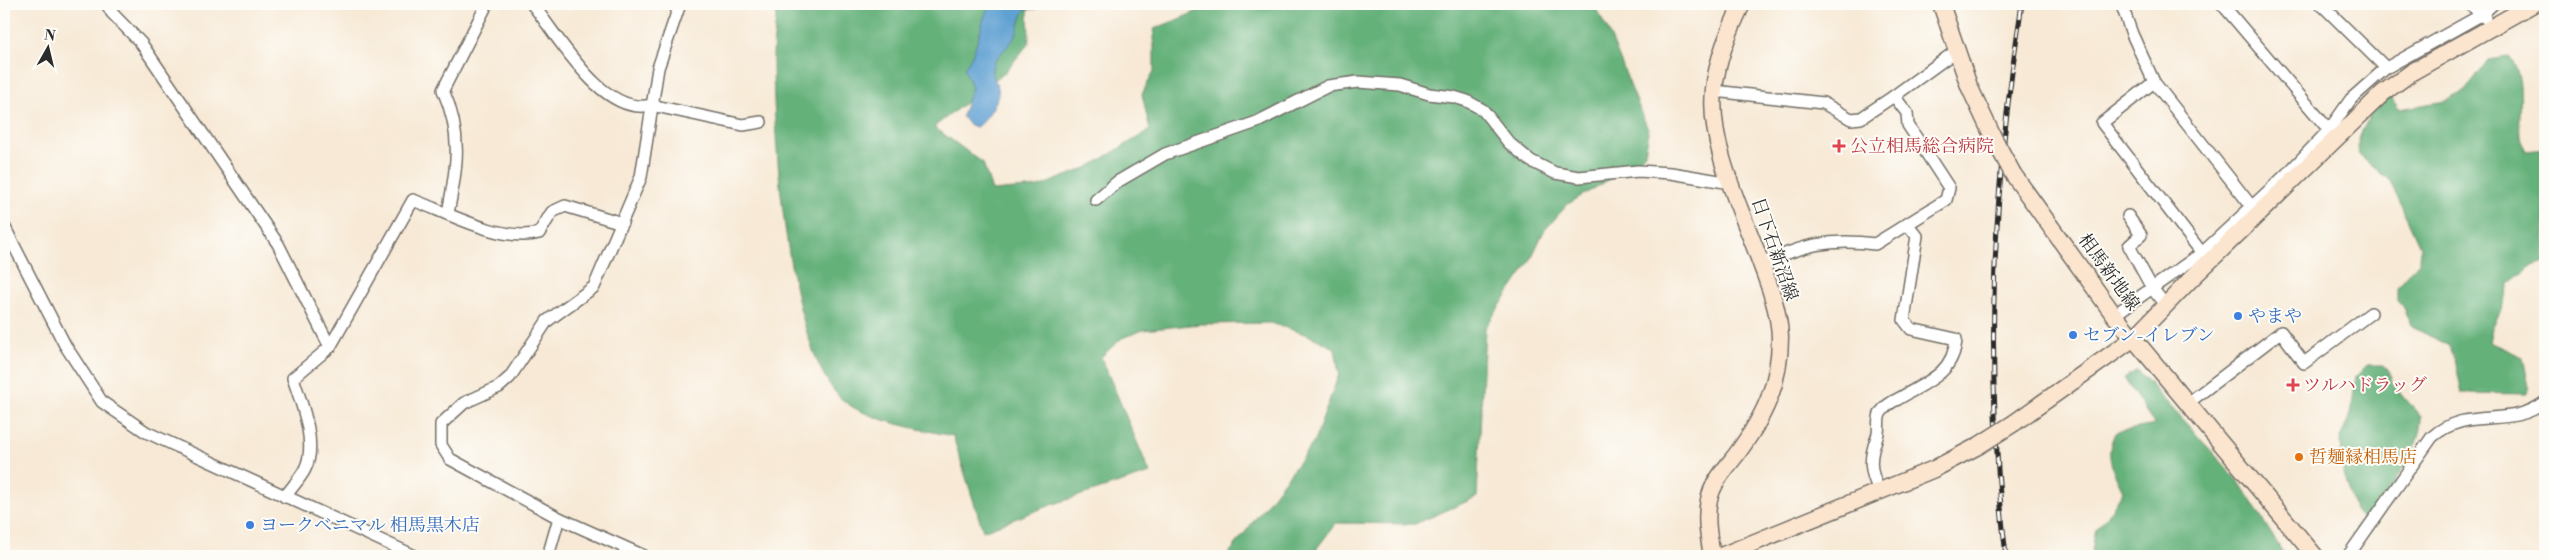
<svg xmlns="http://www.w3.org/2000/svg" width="2549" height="560" font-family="'Libre Bodoni','Noto Serif JP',serif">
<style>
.forest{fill:#65b17a;stroke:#486e52}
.water{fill:#60a1d3;stroke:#46667f}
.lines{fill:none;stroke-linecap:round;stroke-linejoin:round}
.street-casing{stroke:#726e66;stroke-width:14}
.secondary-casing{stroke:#726e66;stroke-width:19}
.street{stroke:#fff;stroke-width:11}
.secondary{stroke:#fce5cf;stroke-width:16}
.rail-casing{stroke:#2b2b2b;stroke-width:5}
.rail{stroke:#fdfcf7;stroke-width:3;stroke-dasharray:9;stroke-linecap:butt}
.secondary-bridge-casing{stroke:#726e66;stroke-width:19;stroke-linecap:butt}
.secondary-bridge{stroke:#fce5cf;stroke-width:16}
.health-dot{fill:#e0444e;stroke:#fdfcf7;stroke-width:2}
.shop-dot{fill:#3f7fe0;stroke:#fdfcf7;stroke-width:2}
.food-dot{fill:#e8710a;stroke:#fdfcf7;stroke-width:2}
.labels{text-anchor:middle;stroke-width:4;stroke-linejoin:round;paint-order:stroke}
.health-label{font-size:18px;fill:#be3a42;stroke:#fdfcf7;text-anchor:start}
.street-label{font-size:18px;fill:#2b2b2b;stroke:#fdfcf7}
.shop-label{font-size:18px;fill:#366cbe;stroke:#fdfcf7;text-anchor:start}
.food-label{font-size:18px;fill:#c56008;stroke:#fdfcf7;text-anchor:start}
</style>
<rect width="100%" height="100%" fill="#fdfcf7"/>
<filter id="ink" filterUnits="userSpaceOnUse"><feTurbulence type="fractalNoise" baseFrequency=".02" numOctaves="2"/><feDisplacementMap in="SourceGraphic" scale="10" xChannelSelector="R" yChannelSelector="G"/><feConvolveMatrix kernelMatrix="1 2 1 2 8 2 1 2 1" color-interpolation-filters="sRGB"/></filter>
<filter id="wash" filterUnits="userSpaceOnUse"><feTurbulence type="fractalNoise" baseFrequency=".0096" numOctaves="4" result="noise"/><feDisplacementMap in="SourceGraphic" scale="20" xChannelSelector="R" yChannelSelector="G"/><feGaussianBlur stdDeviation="1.12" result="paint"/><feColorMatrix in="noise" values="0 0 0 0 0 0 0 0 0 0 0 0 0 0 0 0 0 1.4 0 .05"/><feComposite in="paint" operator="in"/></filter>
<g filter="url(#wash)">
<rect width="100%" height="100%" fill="#f7e9d5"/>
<g class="forest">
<path d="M778,4h250l1,39 -23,28 -72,56 49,36 9,28 46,-4 51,-20 61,-37 -8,-36 12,-23v-42l49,-20 5,-5h385l15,26 41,102 -4,21 -10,11 -67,40 -24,27 -15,32 -44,65 -8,169 -62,27 -79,-1 -25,33h-84l87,-114 25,-68 -4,-26 -27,-13 -37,-12 -71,1 -57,6 -21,8 -21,19 49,116 -96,31 -71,27 -30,-95c-30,-6 -83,-15 -108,-34 -59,-47 -72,-271 -72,-345 0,-18 3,-36 5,-53z"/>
<path d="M2509,57c18,17 9,57 11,79 0,5 4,10 6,15l19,-2v112l-12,4 -24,19 -7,24 -10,20 -3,14 34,15 6,30 -3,7 -64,-1 -7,-33 -6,-14 -37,-19 -9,-19 -6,-6v-15l22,-25 1,-15 -30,-66 -31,-26 -2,-8 4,-14 15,-29 14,-8 9,13 46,-8 20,-10 23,-31z"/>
<path d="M2367,365h16l5,5 5,14 28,33c1,36 -34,73 -53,103l-7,-2 -6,-7 -13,-45 -1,-31 10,-21 5,-38z"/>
<path d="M2137,370l101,110 47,76h-194l5,-28 11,-11 16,-26c-10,-21 -20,-37 -7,-59l39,-7 -31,-47z"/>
</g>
<path class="water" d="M990,4h50l-4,5h-10c-8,9 -6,23 -14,32 -6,8 -15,14 -19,24 -4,9 3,15 5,23 3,11 -13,34 -22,39l-8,-3 -6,-8 10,-29 -8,-19c15,-18 15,-44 26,-64z"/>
</g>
<g filter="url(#ink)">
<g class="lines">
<defs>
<g id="street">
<polyline points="107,4 112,13 141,43 278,244 330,347"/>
<path d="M532,4c26,31 70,113 119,101l92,20 18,-3"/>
<polyline points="2125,4 2122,6 2132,34 2154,82 2252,207"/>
<polyline points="2222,4 2329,130"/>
<polyline points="2321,4 2386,68"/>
<polyline points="2470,4 2485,18"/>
<polyline points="2154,82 2102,123 2202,253"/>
<polyline points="1714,91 1823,103 1851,119 1861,118 1894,96"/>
<polyline points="1096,200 1117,182 1165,154 1257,122 1328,86 1358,82 1400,85 1429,94 1454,97 1467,101 1483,110 1509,143 1531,161 1555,173 1579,177 1638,171 1671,173 1731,183"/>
<path d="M448,213c9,-47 15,-77 -5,-123l42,-82"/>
<polyline points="2128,216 2141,235 2129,246 2152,288 2166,306"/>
<polyline points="4,226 65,345 102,402 146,432 415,556"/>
<path d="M1762,264c40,-19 68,-26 113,-20l71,-44 3,-12 -41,-63 -1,-12 -13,-17 62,-45"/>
<polyline points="2114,315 2202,253 2291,170 2329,130 2351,99 2386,68 2481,15 2493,4"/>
<polyline points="2188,403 2281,332 2304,363 2371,313"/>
<path d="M1880,492c-11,-21 -11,-34 -3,-55 3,-8 0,-16 3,-23 4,-7 11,-12 18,-15 27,-16 56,-25 58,-60l-45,-10 -7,-9 13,-84 -9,-11"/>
<path d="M285,497c6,-9 15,-18 20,-28 13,-25 -4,-67 -12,-91l37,-31 83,-147c35,13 90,43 126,33l13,-21 13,-6 57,17"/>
<polyline points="548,556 559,518"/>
<polyline points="644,556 559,518 450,459 441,445 441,424 464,403 499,387 510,377 547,321 594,287 641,177 658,68 680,4"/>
<path d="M2348,556l84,-119c36,-32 77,-7 113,-35"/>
</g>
<g id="secondary">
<polyline points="1941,4 1969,86 1992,135"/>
<polyline points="2013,174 2114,315 2315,556"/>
<polyline points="2014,423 2134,338 2191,279 2383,93 2412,72 2533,4"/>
<path d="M1712,556c-3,-18 -7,-37 -3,-56 3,-17 17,-32 27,-45 28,-38 44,-70 44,-118 -1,-29 -13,-57 -23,-84 -18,-48 -49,-111 -43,-163 3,-31 15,-59 28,-86"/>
<polyline points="1721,556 1934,469 1978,446"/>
</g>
</defs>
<use href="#street" class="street-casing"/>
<use href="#secondary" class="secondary-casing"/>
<use href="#street" class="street"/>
<use href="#secondary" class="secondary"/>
<defs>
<path id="rail" d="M2006,556c-22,-189 -14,-365 16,-552"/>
</defs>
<use href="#rail" class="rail-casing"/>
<use href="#rail" class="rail"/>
<defs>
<g id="secondary-bridge">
<polyline points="1992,135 2013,174"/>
<polyline points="1978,446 2014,423"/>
</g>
</defs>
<use href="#secondary-bridge" class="secondary-bridge-casing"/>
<use href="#secondary-bridge" class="secondary-bridge"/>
</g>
</g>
<g class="health-dot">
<path d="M1836.5 138.5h5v5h5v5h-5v5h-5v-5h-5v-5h5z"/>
<path d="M2290.5 377.5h5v5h5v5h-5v5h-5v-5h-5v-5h5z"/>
</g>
<g class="shop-dot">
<circle cx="2238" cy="316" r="5"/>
<circle cx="2073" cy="335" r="5"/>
<circle cx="250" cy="525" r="5"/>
</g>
<circle class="food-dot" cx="2299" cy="457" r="5"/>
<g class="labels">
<g class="health-label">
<text x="1850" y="152">公立相馬総合病院</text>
<text x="2303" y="391">ツルハドラッグ</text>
</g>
<g class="street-label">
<text transform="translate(1775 249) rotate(71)" y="6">日下石新沼線</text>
<text transform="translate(2109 272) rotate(54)" y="6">相馬新地線</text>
</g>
<g class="shop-label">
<text x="2248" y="322">やまや</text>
<text x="2083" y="341">セブン-イレブン</text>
<text x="260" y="531">ヨークベニマル 相馬黒木店</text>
</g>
<g class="food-label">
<text x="2309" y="463">哲麺縁相馬店</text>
</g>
</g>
<rect width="2549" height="560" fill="none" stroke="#fdfcf7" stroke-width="20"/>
<g transform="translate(48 48) rotate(8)" stroke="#fdfcf7" stroke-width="4" paint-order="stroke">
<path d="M0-4L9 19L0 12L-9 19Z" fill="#2b2b2b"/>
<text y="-8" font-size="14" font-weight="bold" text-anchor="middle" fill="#2b2b2b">N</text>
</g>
</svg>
